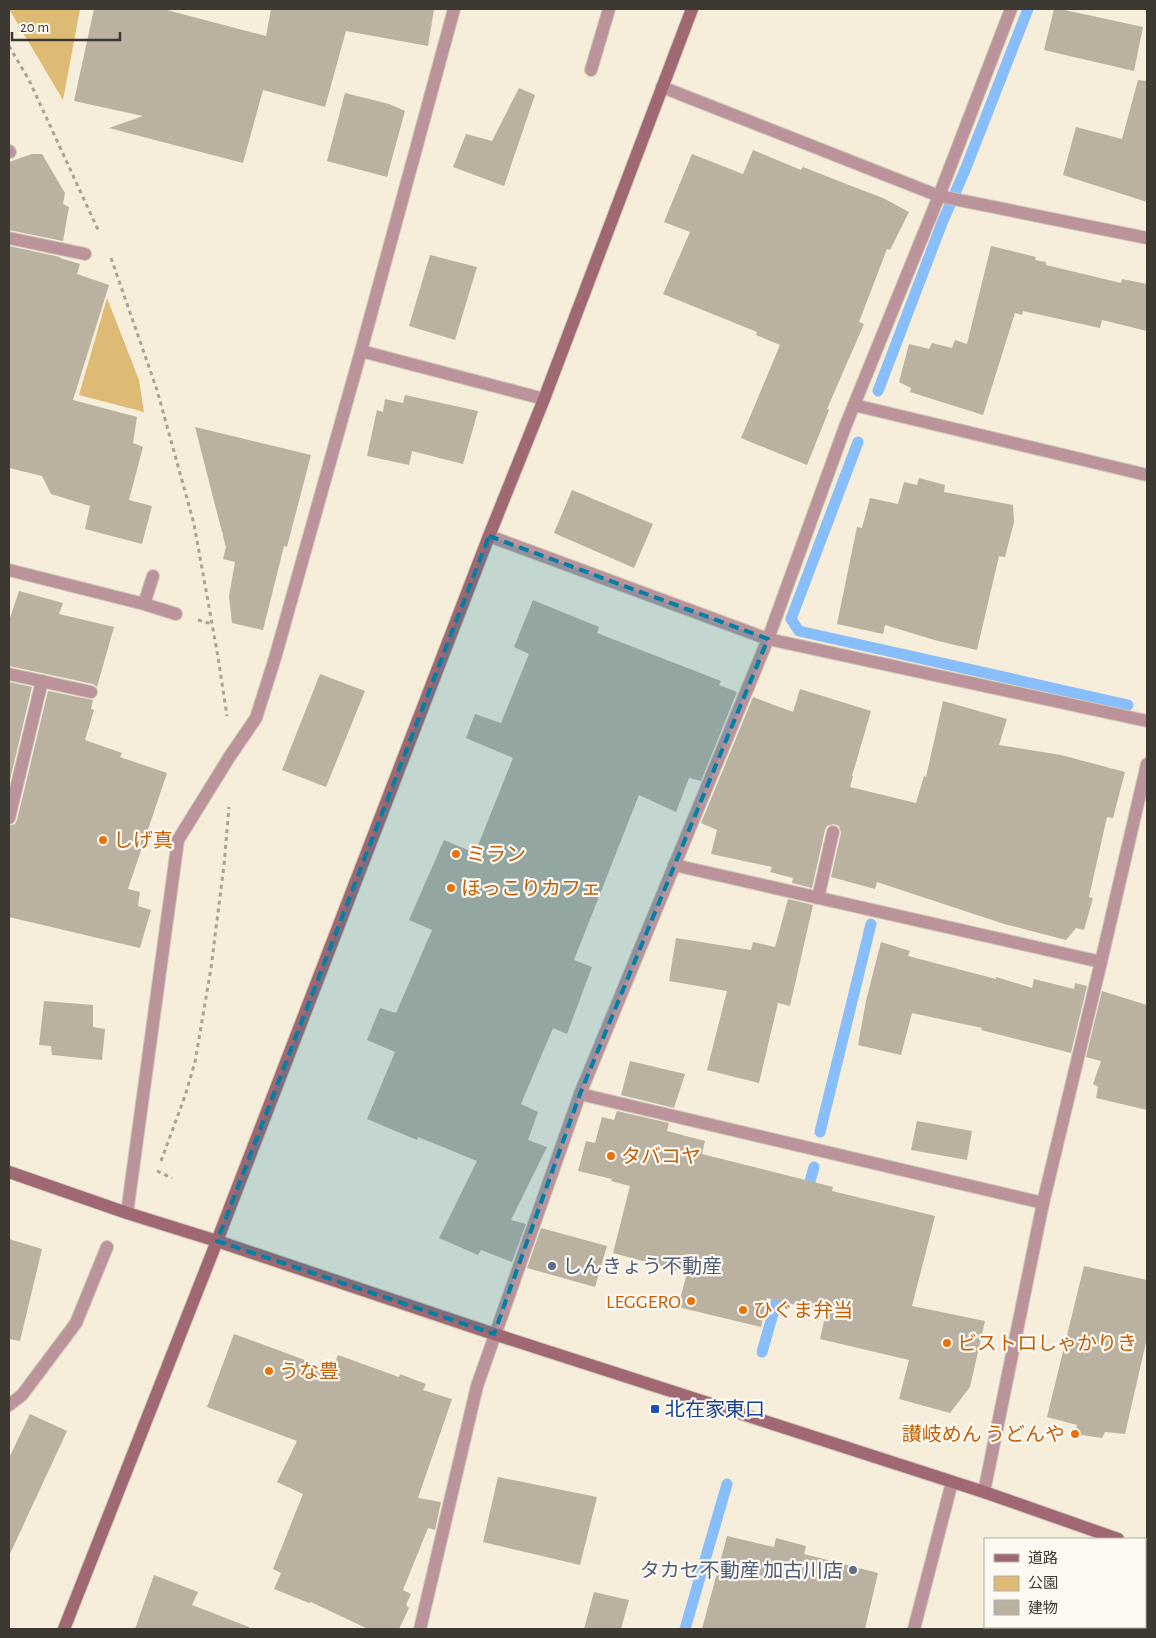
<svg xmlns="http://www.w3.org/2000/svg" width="1156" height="1638" font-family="'Alegreya Sans','Noto Sans JP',sans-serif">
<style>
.green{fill:#debb74}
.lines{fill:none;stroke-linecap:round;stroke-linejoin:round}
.stream{stroke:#87befb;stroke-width:11}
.building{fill:#bab1a1}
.street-casing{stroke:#d1c9b9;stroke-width:14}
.secondary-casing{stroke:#d1c9b9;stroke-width:14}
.path{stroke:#a9a295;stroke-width:3;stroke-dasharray:4 4;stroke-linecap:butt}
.street{stroke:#ba949a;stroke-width:12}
.secondary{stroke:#9f6872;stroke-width:12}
.marked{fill:#007fa4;fill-opacity:0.2;stroke:#007fa4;stroke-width:4;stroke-dasharray:10 6;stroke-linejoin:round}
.food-dot{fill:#e8710a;stroke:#fefaf3;stroke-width:2}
.service-dot{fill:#5c6f8a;stroke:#fefaf3;stroke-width:2}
.transit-dot{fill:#1a4fb4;stroke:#fefaf3;stroke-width:2}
.labels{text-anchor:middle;stroke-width:4.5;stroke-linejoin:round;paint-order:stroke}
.food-label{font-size:20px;fill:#c56008;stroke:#fefaf3;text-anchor:start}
.service-label{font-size:20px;fill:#4e5e75;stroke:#fefaf3;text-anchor:start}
.transit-label{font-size:20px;fill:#164399;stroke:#fefaf3;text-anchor:start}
</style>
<rect width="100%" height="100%" fill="#f6eddb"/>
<g class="green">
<polygon points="9,9 80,9 63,100"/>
<polygon points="107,298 139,380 144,412 79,395"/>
</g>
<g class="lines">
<g class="stream">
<polyline points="878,391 942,223 965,170 1028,9"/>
<polyline points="858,442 791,619 799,631 1128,705"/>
<polyline points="820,1132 871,924"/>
<polyline points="806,1196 814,1167"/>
<polyline points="762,1352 781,1286"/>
<polyline points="685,1629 727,1484"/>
</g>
</g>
<g class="building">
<polygon points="94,9 163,9 266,36 271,9 434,9 428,46 346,31 325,107 263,90 243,163 109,128 143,116 74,101"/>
<polygon points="1054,9 1060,9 1143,27 1134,71 1044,50"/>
<polygon points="1138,80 1147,81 1147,202 1063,175 1076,127 1122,139"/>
<polygon points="519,88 535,95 504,186 453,167 466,134 492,141"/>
<polygon points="345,93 389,104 405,111 387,177 327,161"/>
<polygon points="753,150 801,170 803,167 854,187 883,198 909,212 890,250 887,249 859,322 864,324 827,409 829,410 807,465 741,438 780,345 756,335 757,332 663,294 690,232 664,222 692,154 743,174"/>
<polygon points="32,154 42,154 65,193 63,204 69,207 63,241 9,230 9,162"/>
<polygon points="9,246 60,257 60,258 80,264 77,274 109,285 73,400 137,417 133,443 143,447 129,500 152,506 142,544 85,529 90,506 51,494 42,476 9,468"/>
<polygon points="991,246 1036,257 1035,260 1046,262 1046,265 1121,283 1122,279 1147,284 1147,331 1102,320 1100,328 1023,311 1022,315 1015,313 983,415 910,392 911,388 899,382 909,344 929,349 932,343 952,348 955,340 967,344"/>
<polygon points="430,255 477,267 455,340 409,326"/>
<polygon points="405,395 478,411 463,464 412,451 409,465 367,456 377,410 383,412 385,399 403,403"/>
<polygon points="195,427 311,455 287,547 284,546 263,630 232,623 229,596 235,562 223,559 226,547 223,536 223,533 222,532"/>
<polygon points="919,478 945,485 944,492 1013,505 1014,522 1005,557 999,556 977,650 938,641 885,625 883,634 837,624 857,527 862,528 870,498 898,504 904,482 917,485"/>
<polygon points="572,490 653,524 634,568 554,533"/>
<polygon points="19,591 63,603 59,614 114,627 97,687 93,684 9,666 9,621"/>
<polygon points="533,600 599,627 597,633 721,681 719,685 737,692 701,781 689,778 676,812 639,795 574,960 592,967 567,1034 553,1028 521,1104 538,1112 528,1140 547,1147 511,1220 526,1224 512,1262 481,1250 478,1255 439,1238 477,1161 418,1137 417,1140 367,1119 395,1052 367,1040 380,1008 396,1013 432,930 409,920 444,840 475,853 513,758 466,738 475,714 501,723 529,654 514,647"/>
<polygon points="320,674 365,691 326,787 282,770"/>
<polygon points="9,682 32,687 9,784"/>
<polygon points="800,689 871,711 852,776 853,776 850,787 916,803 924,776 926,777 943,701 1007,719 999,745 1061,755 1125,772 1113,818 1107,817 1089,897 1093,898 1084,930 1076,928 1066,940 1004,924 877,882 875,889 831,877 841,833 839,826 834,824 827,826 825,830 812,888 792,883 793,878 770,872 772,867 711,854 717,830 701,823 753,697 793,712"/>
<polygon points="48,691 93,700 91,709 94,710 85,740 122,753 120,757 167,773 128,889 140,892 138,906 151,910 140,948 9,917 9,826 15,824 17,820"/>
<polygon points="788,899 813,905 790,1006 778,1003 759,1083 707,1070 727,991 669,981 676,938 751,950 753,942 775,947"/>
<polygon points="881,942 910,951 908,956 996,979 996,977 1032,988 1034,979 1074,989 1075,983 1087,986 1071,1053 981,1030 982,1028 912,1013 901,1055 858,1045 866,1001"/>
<polygon points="1102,991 1147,1005 1147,1110 1096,1098 1098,1087 1093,1084 1101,1061 1086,1057"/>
<polygon points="44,1001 93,1005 93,1027 105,1029 102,1060 52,1055 51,1046 39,1045"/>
<polygon points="630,1061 685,1074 674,1108 621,1095"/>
<polygon points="617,1111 669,1123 667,1131 705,1141 702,1154 833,1187 832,1191 935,1216 912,1306 985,1321 970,1387 950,1413 899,1399 909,1360 820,1339 826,1312 767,1298 761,1327 678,1307 687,1273 613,1253 630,1186 611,1181 612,1179 578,1171 586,1141 595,1143 602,1117 614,1120"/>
<polygon points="917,1121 972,1131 967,1160 911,1150"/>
<polygon points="541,1228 607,1246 595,1287 527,1268"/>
<polygon points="9,1239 42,1249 20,1341 9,1339"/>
<polygon points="1084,1266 1147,1280 1147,1338 1125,1434 1105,1432 1102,1438 1075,1434 1077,1425 1047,1417"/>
<polygon points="234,1334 332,1370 338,1355 399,1377 400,1374 426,1384 423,1390 452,1399 418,1498 441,1502 435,1530 428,1528 403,1590 411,1594 406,1605 409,1608 399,1629 368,1629 311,1602 309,1603 274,1589 281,1573 273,1569 303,1494 277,1482 297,1441 207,1407"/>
<polygon points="30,1414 67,1431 9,1556 9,1458"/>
<polygon points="498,1477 597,1497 580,1565 483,1542"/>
<polygon points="727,1536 774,1547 776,1538 806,1546 804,1554 878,1573 865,1629 702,1629"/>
<polygon points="154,1575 198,1592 192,1605 249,1627 249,1629 135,1629"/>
<polygon points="594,1592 629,1600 621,1629 584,1629"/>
</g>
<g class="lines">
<defs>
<g id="street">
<polyline points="591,70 609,9"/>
<polyline points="662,87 939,196 1147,238"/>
<polyline points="9,151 10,152"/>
<polyline points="9,238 85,254"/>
<polyline points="361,351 544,399"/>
<polyline points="854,405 1147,475"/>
<polyline points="489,536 768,639 1147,721"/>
<polyline points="9,570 144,604 176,614"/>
<polyline points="144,604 153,576"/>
<polyline points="9,674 91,692"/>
<polyline points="9,818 42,681"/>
<polyline points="674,865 1101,962"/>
<polyline points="818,898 833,832"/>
<polyline points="580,1094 1043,1203"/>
<polyline points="127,1213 178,840 230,756 256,718 275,658 361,351 454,9"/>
<polyline points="9,1405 22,1395 76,1323 107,1247"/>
<polyline points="984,1492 1043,1203 1101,962 1147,764"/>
<polyline points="420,1629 477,1386 580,1094 768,639 845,427 939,196 1011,9"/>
<polyline points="914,1629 952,1482"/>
</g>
<g id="secondary">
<polyline points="9,1172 127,1213 217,1241 494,1334 984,1492 1118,1539"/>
<polyline points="1145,1549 1147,1550"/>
<polyline points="64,1629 217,1241 489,536 544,399 692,9"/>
</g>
</defs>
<use href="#street" class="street-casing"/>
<use href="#secondary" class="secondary-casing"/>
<g class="path">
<polyline points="9,46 29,80 99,232"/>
<polyline points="111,258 157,390 194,524 218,657 227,716"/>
<polyline points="198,620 212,624"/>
<polyline points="161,1161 185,1096 195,1062 211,968 224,865 229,807"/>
<polyline points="157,1171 172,1178"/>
</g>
<use href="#street" class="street"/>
<use href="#secondary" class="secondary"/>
</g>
<path class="marked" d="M489,536l279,103 -188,455 -86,240 -277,-93z"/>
<g class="food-dot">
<circle cx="103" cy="840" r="5"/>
<circle cx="456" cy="854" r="5"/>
<circle cx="451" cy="888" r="5"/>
<circle cx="611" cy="1156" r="5"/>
<circle cx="691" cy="1301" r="5"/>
<circle cx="743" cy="1310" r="5"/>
<circle cx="947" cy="1343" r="5"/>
<circle cx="269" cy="1371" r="5"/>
<circle cx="1075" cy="1434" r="5"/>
</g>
<g class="service-dot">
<circle cx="552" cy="1266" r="5"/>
<circle cx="853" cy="1570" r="5"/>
</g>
<rect class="transit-dot" x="650" y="1404" width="10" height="10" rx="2.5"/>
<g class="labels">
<g class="food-label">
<text x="113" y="847">しげ真</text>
<text x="466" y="861">ミラン</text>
<text x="461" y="895">ほっこりカフェ</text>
<text x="621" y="1163">タバコヤ</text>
<text x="681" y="1308" text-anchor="end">LEGGERO</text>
<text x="753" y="1317">ひぐま弁当</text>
<text x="957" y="1350">ビストロしゃかりき</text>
<text x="279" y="1378">うな豊</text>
<text x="1065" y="1441" text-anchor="end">讃岐めん うどんや</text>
</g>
<g class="service-label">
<text x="562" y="1273">しんきょう不動産</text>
<text x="843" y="1577" text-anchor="end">タカセ不動産 加古川店</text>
</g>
<g class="transit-label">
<text x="665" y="1416">北在家東口</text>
</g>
</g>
<rect width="1156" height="1638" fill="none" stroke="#3c3932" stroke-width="20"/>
<rect x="984" y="1538" width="162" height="90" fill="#fefaf3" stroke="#b0ada6"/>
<rect x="994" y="1554" width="25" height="8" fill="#9f6872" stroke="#b0ada6"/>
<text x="1028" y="1563" font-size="15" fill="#3c3932">道路</text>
<rect x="994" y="1576" width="25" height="15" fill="#debb74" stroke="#b0ada6"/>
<text x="1028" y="1588" font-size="15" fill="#3c3932">公園</text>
<rect x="994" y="1600" width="25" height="15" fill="#bab1a1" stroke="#b0ada6"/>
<text x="1028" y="1613" font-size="15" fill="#3c3932">建物</text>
<path d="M12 32v8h108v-8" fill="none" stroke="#3c3932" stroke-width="2.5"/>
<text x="20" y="32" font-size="15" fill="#3c3932" stroke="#fefaf3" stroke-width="4" paint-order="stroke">20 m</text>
</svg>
